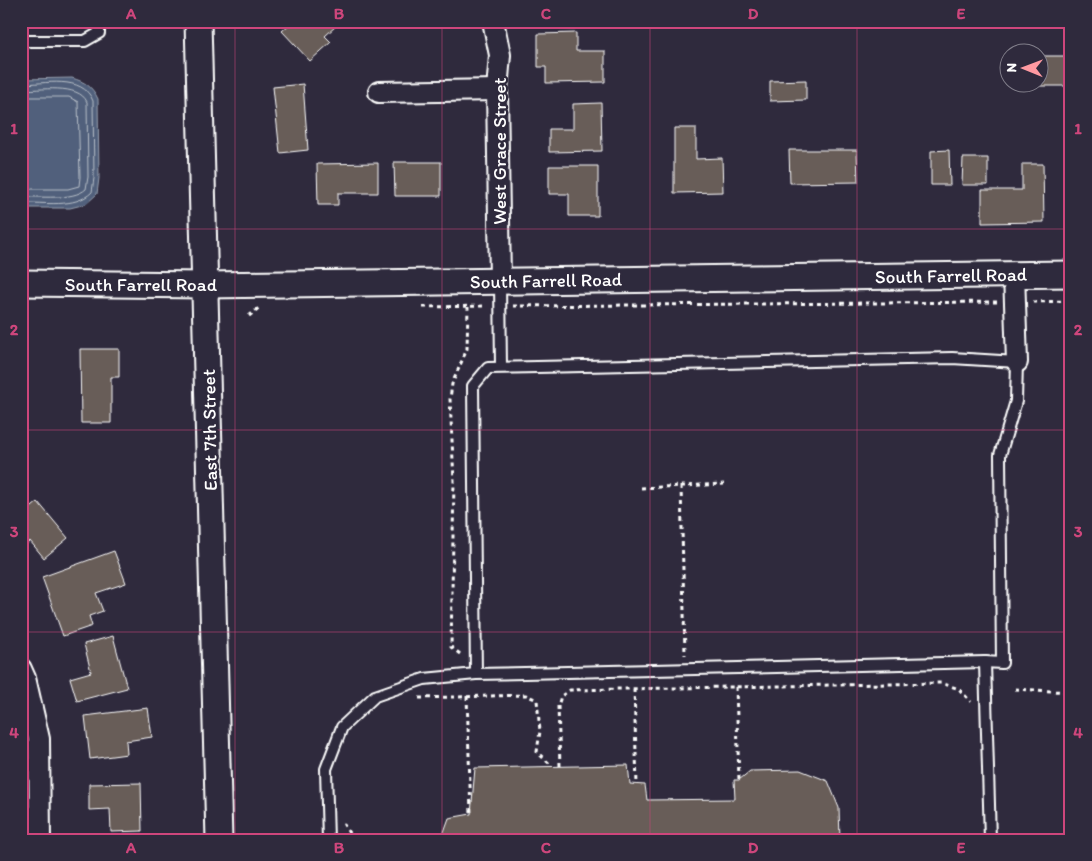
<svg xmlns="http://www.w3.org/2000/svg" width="1092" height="861" font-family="Itim,sans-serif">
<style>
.water{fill:#51617b;stroke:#97a0b0}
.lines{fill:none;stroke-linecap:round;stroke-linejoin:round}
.shore{stroke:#b9c0ca;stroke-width:1}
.building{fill:#685d58;stroke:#fff}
.service-casing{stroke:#fff;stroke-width:14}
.minor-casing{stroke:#fff;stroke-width:24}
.tertiary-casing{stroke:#fff;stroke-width:29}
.path{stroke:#fff;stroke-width:3;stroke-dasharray:4 4;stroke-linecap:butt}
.service{stroke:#2f2a3d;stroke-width:10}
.minor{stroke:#2f2a3d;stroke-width:20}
.tertiary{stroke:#2f2a3d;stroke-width:25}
.grid{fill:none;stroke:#ce467c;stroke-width:1;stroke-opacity:0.55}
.labels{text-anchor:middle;stroke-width:4.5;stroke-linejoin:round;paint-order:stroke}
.street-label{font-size:19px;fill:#fff;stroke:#2f2a3d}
.neatline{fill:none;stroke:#ce467c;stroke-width:2}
.grid-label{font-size:16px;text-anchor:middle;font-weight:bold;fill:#ce467c}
</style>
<rect width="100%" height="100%" fill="#2f2a3d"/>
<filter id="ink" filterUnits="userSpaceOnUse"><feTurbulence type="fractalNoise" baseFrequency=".02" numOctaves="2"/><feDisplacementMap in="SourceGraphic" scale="10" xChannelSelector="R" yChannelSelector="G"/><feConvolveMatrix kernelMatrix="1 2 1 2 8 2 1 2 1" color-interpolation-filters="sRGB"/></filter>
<g filter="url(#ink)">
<path class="water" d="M72,78c13,4 20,8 26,21l1,79 -2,16 -11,10 -16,4h-49v-129z"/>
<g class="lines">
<g class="shore">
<path d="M21,84c23,0 62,-10 72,17l1,77 -2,14c-17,17 -48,10 -71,11"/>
<path d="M21,90c18,0 58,-7 66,12l1,75 -2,12c-13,12 -47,7 -65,8"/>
<polyline points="21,97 69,97 78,102 80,177 79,186 68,189 21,189"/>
</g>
</g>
<g class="building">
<polygon points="288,21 332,21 336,26 325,36 331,42 310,61 282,31 290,24"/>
<polygon points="576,33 576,51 605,51 605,82 546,83 546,67 538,67 538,34"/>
<polygon points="1040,56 1071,56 1071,86 1039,86"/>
<polygon points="806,80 806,100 770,101 770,81"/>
<polygon points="303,84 308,150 280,153 273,87"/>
<polygon points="601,103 602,151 549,152 549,129 573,129 573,104"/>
<polygon points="674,128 696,128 696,159 722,158 723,192 674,193"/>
<polygon points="789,150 857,150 858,182 790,183"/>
<polygon points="949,150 950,185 931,185 931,151"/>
<polygon points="963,158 988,158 988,185 962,185"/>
<polygon points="394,162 441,162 441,196 395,196"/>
<polygon points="378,163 378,193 338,193 338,205 318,205 317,164"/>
<polygon points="1022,164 1043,164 1044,222 982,223 982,190 1022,190"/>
<polygon points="549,166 598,166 598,216 569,216 569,194 549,194"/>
<polygon points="80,349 119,349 119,377 111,377 111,423 81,423"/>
<polygon points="38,502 68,538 44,558 30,541 21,549 21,516"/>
<polygon points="114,551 126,583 96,593 103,611 89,616 92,626 63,636 42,577"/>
<polygon points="113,636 127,688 77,701 70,678 91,672 84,644"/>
<polygon points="148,708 152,737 126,741 127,754 90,759 85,716"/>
<polygon points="628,765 630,784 645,785 647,800 735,799 734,780 739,780 750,771 800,770 828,781 839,808 840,840 441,840 449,818 471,814 475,768"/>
<polygon points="141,783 142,831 111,832 110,809 89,810 89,784"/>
</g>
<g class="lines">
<defs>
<g id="service">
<polyline points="21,41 85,41 99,33 99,21"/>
<polyline points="500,282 501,367"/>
<polyline points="985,662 990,840"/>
<polyline points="328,840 326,769 342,727 375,696 424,679 476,674 525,673 985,662 1002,663 1000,455 1016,401 1017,362 952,358 488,368 473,386 476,674"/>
</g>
<g id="minor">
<polyline points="493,21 500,55 497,90 500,281"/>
<polyline points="379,92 497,90"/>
<polyline points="1014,274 1017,362"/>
<polyline points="21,669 25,678 39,739 40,840"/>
</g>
<g id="tertiary">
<polyline points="198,21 219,840"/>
<polyline points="21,283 205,285 1071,274"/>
</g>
</defs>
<use href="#service" class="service-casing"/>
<use href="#minor" class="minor-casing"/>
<use href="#tertiary" class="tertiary-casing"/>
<g class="path">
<polyline points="1033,302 1071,301"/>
<polyline points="513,306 997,302"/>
<polyline points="423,307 487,306"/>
<polyline points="249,316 260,307"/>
<polyline points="681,486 685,655"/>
<polyline points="641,488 724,484"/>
<polyline points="460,654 451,647 454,481 450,399 452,384 467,349 468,307"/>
<polyline points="736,687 739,780"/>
<polyline points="634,689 637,785"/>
<polyline points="1015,689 1071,692"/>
<polyline points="467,696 471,814"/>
<polyline points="419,698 526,695 537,700 540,731 537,752 552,766"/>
<polyline points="560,766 558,706 561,696 570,690 941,683 959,689 971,702"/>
<polyline points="343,823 353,840"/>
</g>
<use href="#service" class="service"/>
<use href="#minor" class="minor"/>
<use href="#tertiary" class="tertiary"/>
</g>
</g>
<path class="grid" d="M235,21v819M442,21v819M650,21v819M857,21v819M21,229h1050M21,430h1050M21,632h1050"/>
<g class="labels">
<g class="street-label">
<text transform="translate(499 151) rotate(-90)" y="7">West Grace Street</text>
<text transform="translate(951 275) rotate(-1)" y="7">South Farrell Road</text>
<text transform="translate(546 280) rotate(-1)" y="7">South Farrell Road</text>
<text x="141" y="291">South Farrell Road</text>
<text transform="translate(209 430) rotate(-91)" y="7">East 7th Street</text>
</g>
</g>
<rect width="1092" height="861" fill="none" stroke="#2f2a3d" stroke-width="55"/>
<g transform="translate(1024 68) rotate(271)"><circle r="24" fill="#2f2a3d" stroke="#827f8b"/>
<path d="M0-4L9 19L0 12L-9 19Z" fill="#ff9aa2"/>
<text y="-8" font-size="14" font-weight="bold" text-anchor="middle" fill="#ffffff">N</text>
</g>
<rect x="28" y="28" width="1036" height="806" class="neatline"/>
<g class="grid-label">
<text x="131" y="19">A</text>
<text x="339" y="19">B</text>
<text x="546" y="19">C</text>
<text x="753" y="19">D</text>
<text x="961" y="19">E</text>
<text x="14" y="134">1</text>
<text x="1078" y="134">1</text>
<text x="14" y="335">2</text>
<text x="1078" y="335">2</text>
<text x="14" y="537">3</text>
<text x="1078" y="537">3</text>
<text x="14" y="738">4</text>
<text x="1078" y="738">4</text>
<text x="131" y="853">A</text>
<text x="339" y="853">B</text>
<text x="546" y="853">C</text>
<text x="753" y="853">D</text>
<text x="961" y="853">E</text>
</g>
</svg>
